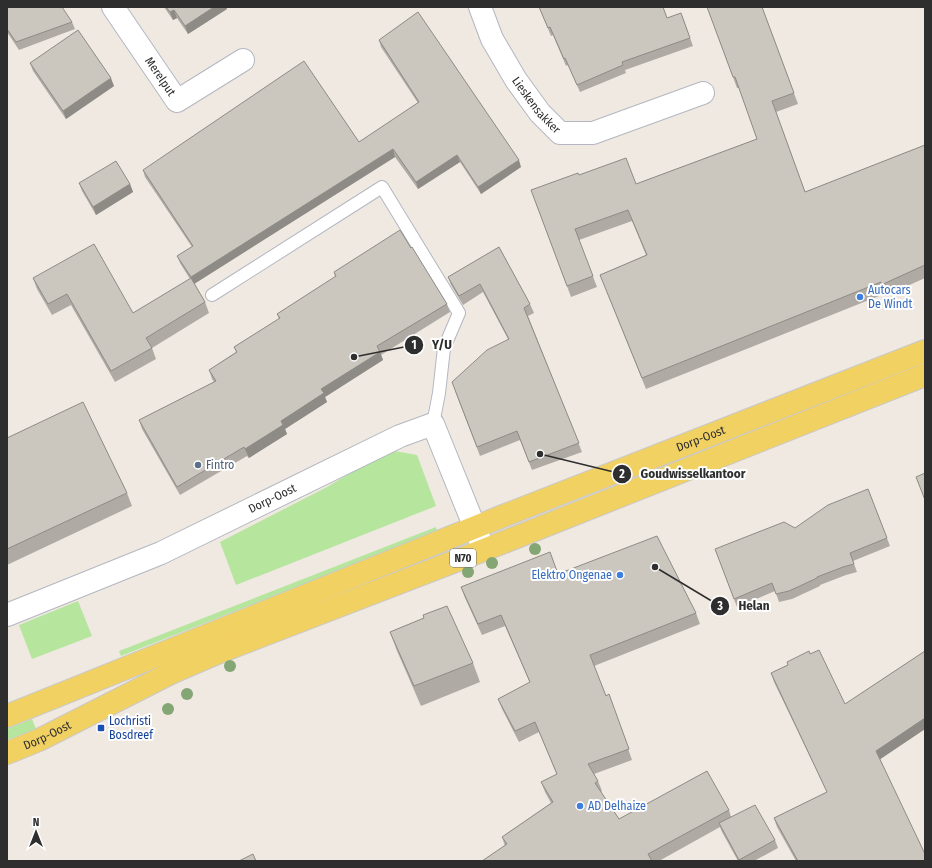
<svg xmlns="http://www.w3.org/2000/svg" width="932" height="868" font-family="'Fira Sans Condensed',sans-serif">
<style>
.green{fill:#b6e59e}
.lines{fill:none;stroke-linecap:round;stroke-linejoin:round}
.service-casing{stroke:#b4b7c1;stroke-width:14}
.minor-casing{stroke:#b4b7c1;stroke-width:24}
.primary-casing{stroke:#c9c9c9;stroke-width:24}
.service{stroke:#fff;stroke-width:12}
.minor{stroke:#fff;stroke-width:22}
.primary{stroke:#f2d163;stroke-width:22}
.tree{fill:#84a574}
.wall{fill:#afaba4}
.shaded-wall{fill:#8e8b86}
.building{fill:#cbc7bf;stroke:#8e8b86}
.shop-dot{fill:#3f7fe0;stroke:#fff;stroke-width:1.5}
.service-dot{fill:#5c6f8a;stroke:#fff;stroke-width:1.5}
.transit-dot{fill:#1a4fb4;stroke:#fff;stroke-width:1.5}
.labels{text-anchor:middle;stroke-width:4;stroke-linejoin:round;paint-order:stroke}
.shield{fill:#fff;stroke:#6d6d6d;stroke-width:1}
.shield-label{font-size:11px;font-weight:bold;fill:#2e2e2e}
.street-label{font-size:12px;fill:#2e2e2e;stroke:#fff}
.shop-label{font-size:12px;fill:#366cbe;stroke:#fff;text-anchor:start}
.service-label{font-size:12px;fill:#4e5e75;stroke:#fff;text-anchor:start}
.transit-label{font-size:12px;fill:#164399;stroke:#fff;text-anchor:start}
.leader{fill:none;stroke:#2e2e2e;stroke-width:1.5}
.callout-dot{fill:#2e2e2e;stroke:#fff;stroke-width:1.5}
.mark-label{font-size:12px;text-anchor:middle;font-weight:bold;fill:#fff}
.callout-label{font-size:13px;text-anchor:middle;font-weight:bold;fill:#2e2e2e;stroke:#fff;stroke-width:4;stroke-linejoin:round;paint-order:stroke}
</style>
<rect width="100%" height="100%" fill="#efe9e1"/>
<g class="green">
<polygon points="389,450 417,455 436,506 236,585 220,542 327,487"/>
<polygon points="436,527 437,532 121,656 119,651"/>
<polygon points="78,601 92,636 32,659 19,625"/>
<polygon points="32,719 36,729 7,740 7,729"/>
</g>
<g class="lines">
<defs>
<polyline id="service" points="212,295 382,187 459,313 444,348 439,393 433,424"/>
<g id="minor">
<path id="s1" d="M113,7l64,94 66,-41"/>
<path id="s2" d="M480,7l12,32 24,41 24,33 20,20h33l110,-40"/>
<path id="s3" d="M7,615l154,-62 239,-117 33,-12 51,126"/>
</g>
<g id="primary">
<path id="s4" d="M7,716l496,-200 422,-165"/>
<path id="s5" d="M7,753l32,-13 132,-67 51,-22 262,-101 441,-175"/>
</g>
</defs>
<use href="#service" class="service-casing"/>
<use href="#minor" class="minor-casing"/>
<use href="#primary" class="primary-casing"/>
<use href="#service" class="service"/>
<use href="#minor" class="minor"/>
<use href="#primary" class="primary"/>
</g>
<g class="tree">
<circle cx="535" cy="549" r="6"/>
<circle cx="492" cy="563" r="6"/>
<circle cx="468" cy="572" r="6"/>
<circle cx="230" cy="666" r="6"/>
<circle cx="187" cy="694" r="6"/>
<circle cx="168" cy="709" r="6"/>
</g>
<g class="wall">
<polygon points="7,7 72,22 75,29 19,50 7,32"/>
<polygon points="164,7 226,7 227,9 188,34 177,18 173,20"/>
<polygon points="539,7 663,7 667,18 681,13 693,46 625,70 626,73 580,92 568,65 566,66 553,35 551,36"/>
<polygon points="707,7 762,7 798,104 776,112 805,192 925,145 925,278 885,296 884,294 646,389 600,275 646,255 632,221 579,240 597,287 571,297 531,190 579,175 636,184 757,139 739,88 737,88"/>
<polygon points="379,40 521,167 481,194 460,162 418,189 395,157 194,284 205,302 209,313 152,348 156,359 115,382 71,305 52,315 37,289 33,278 133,313 190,279 180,263 177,256 192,247 145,177 143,170 359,142 418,103 381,47"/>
<polygon points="30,63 114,86 66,119 33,71"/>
<polygon points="79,183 130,184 133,192 96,215 82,191"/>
<polygon points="499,247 530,304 534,313 528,316 582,452 532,470 520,440 480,456 455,391 508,339 483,292 463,305 451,285 448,277"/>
<polygon points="334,272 447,304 450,312 381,355 383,360 325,397 327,402 285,429 287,434 249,458 247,456 180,495 142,429 139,420 214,382 212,379 209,370 236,352 234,347 279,319 277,314 335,277"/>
<polygon points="7,438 127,493 132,506 7,565"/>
<polygon points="868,489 890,546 853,561 857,572 846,575 820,585 820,586 792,599 779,602 775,591 737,607 715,549 795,528"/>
<polygon points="558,574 696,613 700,624 594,666 606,696 609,694 632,760 594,774 598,781 602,791 601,792 619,819 729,810 731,817 775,840 778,848 754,861 738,861 722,832 720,827 659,861 482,861 505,846 502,837 551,803 545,792 541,782 557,775 539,732 519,742 502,709 498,699 530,683 505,626 482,635 465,598 461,587"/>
<polygon points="424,618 473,663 480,682 421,706 397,651 390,632"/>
<polygon points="925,651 925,729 880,759 925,861 796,861 777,827 774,818 827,792 774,682 771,673 810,654 845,704"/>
</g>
<g class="shaded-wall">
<polygon points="214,7 226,7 227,9 188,34 185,26"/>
<polygon points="174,10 177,18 173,20 170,12"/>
<polygon points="111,78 114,86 66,119 63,111"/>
<polygon points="393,149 395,157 194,284 191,277"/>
<polygon points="457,155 460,162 418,189 416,182"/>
<polygon points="519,160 521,167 481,194 478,187"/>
<polygon points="130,184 133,192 96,215 93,207"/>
<polygon points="380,352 383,360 325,397 327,402 285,429 287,434 249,458 245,449 281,421 321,389"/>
<polygon points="925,718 925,729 879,760 876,751"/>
</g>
<g class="building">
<polygon points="7,7 62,7 72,22 16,42 7,29"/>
<polygon points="166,7 214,7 185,26 174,10 170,12"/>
<polygon points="539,7 663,7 667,18 681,13 690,38 622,62 623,65 577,85 565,58 564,59 550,27 548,28"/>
<polygon points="707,7 762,7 794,93 772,101 805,192 925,145 925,265 881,285 881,282 642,378 600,275 647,255 628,210 575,229 593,276 567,286 531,190 578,173 579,175 626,158 636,184 757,139 735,77 733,77"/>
<polygon points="418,12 519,160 478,187 457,155 416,182 393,149 191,277 177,256 193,246 143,170 304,61 359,142 419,102 379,40"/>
<polygon points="78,30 111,78 63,111 30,63"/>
<polygon points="116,161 130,184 93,207 79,183"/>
<polygon points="400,230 411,248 412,247 447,304 377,346 380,352 321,389 324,393 281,421 283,425 245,449 244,447 177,487 139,420 216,381 209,370 237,352 234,347 280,318 277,314 336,276 334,272"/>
<polygon points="94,244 133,313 191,278 205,302 146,338 152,348 111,371 67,294 48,304 33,278"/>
<polygon points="499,247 530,304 524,308 579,443 529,462 517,431 477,447 452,382 487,350 509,339 480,284 459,296 448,277"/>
<polygon points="83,402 127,493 7,549 7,438"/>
<polygon points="925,473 925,500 916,477"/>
<polygon points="868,489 887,538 850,553 854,564 843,567 817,577 817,578 789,591 776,594 772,583 734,599 715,549 784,522 795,528 828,505"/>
<polygon points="657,536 696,613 590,655 606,696 609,694 629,749 588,764 598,781 595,783 619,819 707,771 729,810 648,854 652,861 482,861 507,844 502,837 553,802 541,782 557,774 535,722 515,731 498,699 530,682 501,615 478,624 461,587 550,552 558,574"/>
<polygon points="447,606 473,663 414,686 390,632 424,618 423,615"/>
<polygon points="819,650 845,704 925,651 925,718 876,751 925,854 925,861 798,861 774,818 827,792 771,673 788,665 787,662 809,651 810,654"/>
<polygon points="755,805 775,840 739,860 719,823"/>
<polygon points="253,854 256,861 239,861"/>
</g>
<g class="shop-dot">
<circle cx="860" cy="297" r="4"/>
<circle cx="620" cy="575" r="4"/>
<circle cx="580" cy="806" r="4"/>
</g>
<circle class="service-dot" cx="198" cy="465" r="4"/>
<rect class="transit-dot" x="97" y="724" width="8" height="8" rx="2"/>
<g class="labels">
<rect class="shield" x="450" y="549" width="26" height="18" rx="3"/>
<g class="shield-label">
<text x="463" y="562">N70</text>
</g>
<g class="street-label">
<text dy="4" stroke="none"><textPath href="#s1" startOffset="84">Merelput</textPath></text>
<text dy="4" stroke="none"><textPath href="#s2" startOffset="114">Lieskensakker</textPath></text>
<text dy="4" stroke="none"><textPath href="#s4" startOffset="747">Dorp-Oost</textPath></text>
<text dy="4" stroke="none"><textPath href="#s3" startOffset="290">Dorp-Oost</textPath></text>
<text dy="4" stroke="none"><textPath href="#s5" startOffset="44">Dorp-Oost</textPath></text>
</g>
<g class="shop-label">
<text x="868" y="294">Autocars<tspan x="868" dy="14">De Windt</tspan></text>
<text x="612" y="579" text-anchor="end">Elektro Ongenae</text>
<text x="588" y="810">AD Delhaize</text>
</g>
<g class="service-label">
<text x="206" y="469">Fintro</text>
</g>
<g class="transit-label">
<text x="109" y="725">Lochristi<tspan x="109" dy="14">Bosdreef</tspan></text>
</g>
</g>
<path class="leader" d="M354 357L414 345M540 454L622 474M655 567L720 606"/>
<g class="callout-dot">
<circle cx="354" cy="357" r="4"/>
<circle cx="540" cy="454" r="4"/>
<circle cx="655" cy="567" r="4"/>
<circle cx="414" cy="345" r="10"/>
<circle cx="622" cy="474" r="10"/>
<circle cx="720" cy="606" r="10"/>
</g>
<g class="mark-label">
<text x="414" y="349">1</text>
<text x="622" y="478">2</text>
<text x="720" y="610">3</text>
</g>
<g class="callout-label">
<text x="442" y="349">Y/U</text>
<text x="693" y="478">Goudwisselkantoor</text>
<text x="754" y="610">Helan</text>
</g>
<rect width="932" height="868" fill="none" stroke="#2e2e2e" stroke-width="16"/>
<g transform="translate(36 832)" stroke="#ffffff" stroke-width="3" paint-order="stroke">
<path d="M0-3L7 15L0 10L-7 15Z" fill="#2e2e2e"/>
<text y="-6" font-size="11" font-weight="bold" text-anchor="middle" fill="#2e2e2e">N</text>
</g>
</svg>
